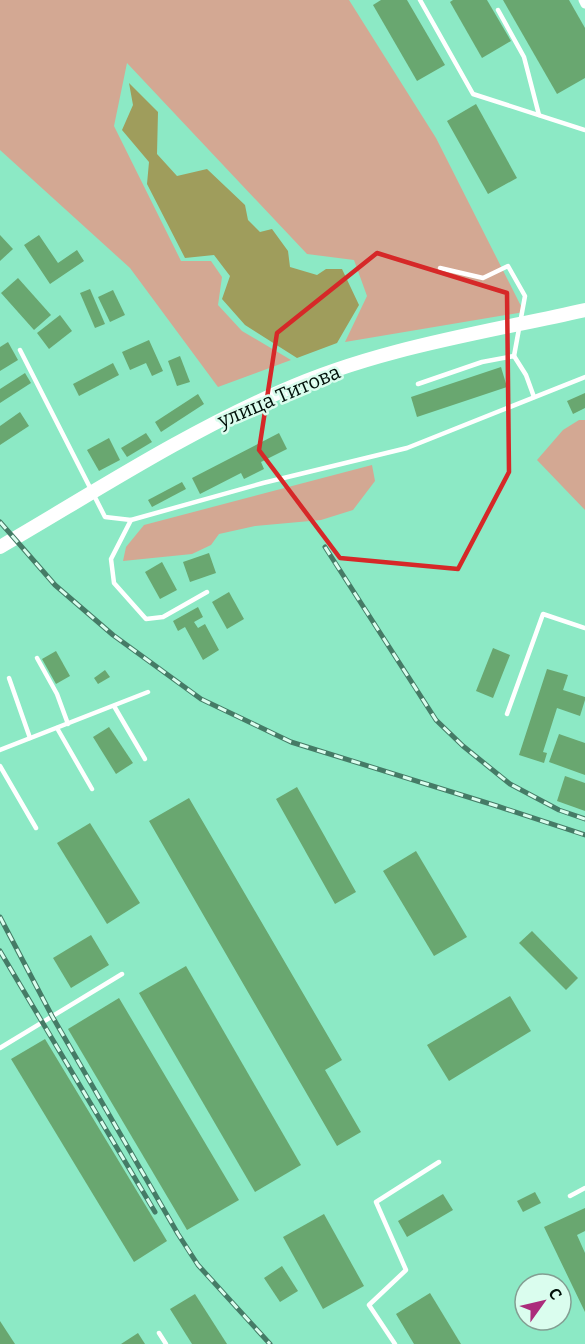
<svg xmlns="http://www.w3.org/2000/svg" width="585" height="1344" font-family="Bitter,serif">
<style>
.green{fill:#d3a893}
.water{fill:#9f9d5c}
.building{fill:#69a770}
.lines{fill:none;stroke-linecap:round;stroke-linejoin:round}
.lane{stroke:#fff;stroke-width:4.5}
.street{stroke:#fff;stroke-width:9}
.secondary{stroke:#fff;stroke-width:14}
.rail-casing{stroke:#457b66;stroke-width:5}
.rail{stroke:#dafdee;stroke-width:3;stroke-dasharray:9;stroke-linecap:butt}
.marked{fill:none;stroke:#d62828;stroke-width:4.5;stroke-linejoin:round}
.labels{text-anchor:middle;stroke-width:5;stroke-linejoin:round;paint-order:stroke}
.street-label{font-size:20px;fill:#001009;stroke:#dafdee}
</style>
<rect width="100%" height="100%" fill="#8ce9c5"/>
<g class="green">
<polygon points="0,0 349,0 436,138 524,312 345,342 367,296 354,260 307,254 127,63 114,126 181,261 211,261 222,277 218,305 242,331 291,360 218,387 130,268 0,150"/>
<polygon points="579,420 585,420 585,510 537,460 563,430"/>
<polygon points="372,465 375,481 353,510 321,520 255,526 219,534 211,545 192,554 123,561 126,547 144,525"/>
</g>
<polygon class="water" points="129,83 158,112 157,154 177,176 207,169 245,205 248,220 260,232 272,229 288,251 290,267 317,275 326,269 342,269 359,305 337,343 297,358 245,325 222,299 230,276 214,255 185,258 147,184 149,162 122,130 133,105"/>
<g class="building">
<polygon points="381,0 407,0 445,65 417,81 373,5"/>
<polygon points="453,0 487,0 511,41 482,58 450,2"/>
<polygon points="503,0 569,0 585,28 585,78 557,94"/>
<polygon points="476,104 517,178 488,194 447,121"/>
<polygon points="0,235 13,249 0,261"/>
<polygon points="39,235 58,263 77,250 84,261 50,284 24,245"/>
<polygon points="18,278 51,315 34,330 1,293"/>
<polygon points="90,289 105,324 95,328 80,293"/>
<polygon points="113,290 125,315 110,322 98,297"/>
<polygon points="60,315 72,331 49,349 37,333"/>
<polygon points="149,340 163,371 152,376 146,363 130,370 122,352"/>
<polygon points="8,342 18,360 0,371 0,347"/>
<polygon points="180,356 190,382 177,386 168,361"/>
<polygon points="113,363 119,375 79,396 73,384"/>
<polygon points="501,367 507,387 417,417 411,397"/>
<polygon points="25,373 31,383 0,403 0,389"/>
<polygon points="585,393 585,408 573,414 567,401"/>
<polygon points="198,394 204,404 161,432 155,422"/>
<polygon points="20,412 29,426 0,445 0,426"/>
<polygon points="146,433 152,442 127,457 121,448"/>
<polygon points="279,433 287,449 261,462 264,469 244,479 241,473 200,494 192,478"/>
<polygon points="109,438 120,460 99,471 87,450"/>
<polygon points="182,482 186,489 152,507 148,500"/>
<polygon points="209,553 216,573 190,582 183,562"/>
<polygon points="162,562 177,590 160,599 145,572"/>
<polygon points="229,592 244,619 227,629 212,602"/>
<polygon points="198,607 203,617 194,622 198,628 205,624 219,650 203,660 185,627 178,631 173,621"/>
<polygon points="493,648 510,655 493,698 476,691"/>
<polygon points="56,651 70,676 56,684 42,659"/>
<polygon points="547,669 568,675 563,690 585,697 585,700 580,716 557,708 543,752 547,753 544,763 519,755"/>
<polygon points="105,670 110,677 98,684 94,678"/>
<polygon points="109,727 133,763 116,774 93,737"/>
<polygon points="559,734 585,743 585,775 549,762"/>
<polygon points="565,776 585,783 585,811 557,801"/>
<polygon points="297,787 356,892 335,904 276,799"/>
<polygon points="189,798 342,1060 325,1070 361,1132 337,1146 149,821"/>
<polygon points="90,823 140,903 107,924 57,843"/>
<polygon points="416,851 467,937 434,956 383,871"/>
<polygon points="532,931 578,978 566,990 519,943"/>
<polygon points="91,935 109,965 71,988 53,958"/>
<polygon points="186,966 301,1165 255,1192 139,993"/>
<polygon points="510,996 531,1031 449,1081 427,1045"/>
<polygon points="119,998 239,1200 187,1230 68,1029"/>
<polygon points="45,1039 167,1241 134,1262 11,1059"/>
<polygon points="535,1192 541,1203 523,1212 517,1201"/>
<polygon points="443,1194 453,1210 407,1237 398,1221"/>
<polygon points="585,1208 585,1231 577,1235 585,1253 585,1312 544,1227"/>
<polygon points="324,1214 364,1286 323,1309 283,1237"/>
<polygon points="282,1266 298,1291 280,1302 264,1278"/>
<polygon points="430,1293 461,1344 414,1344 396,1314"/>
<polygon points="195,1294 227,1344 192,1344 170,1309"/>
<polygon points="0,1321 15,1344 0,1344"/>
<polygon points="138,1333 145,1344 121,1344"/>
</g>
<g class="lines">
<g class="lane">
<polyline points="420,0 473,94 585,130"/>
<polyline points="498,10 524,57 539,115"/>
<polyline points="440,268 483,278 508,266 525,296 514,356"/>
<polyline points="20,350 105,517 131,520"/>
<polyline points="418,384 482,362 514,356 526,375 534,397"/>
<polyline points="207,592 163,617 146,619 114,583 111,559 131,520 263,483 407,448 585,377"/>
<polyline points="37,658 57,694 68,724"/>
<polyline points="9,678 30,738"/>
<polyline points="114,706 145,759"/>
<polyline points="507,714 543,614 585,628"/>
<polyline points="57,728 92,789"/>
<polyline points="0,750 148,692"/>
<polyline points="0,766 36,828"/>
<polyline points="0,1048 122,974"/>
<polyline points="570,1196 585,1188"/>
<polyline points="159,1333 166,1344"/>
<polyline points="395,1344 369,1305 406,1270 376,1202 439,1162"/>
</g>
<polyline class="street" points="583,0 585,4"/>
<path class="secondary" d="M0,547c93,-54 183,-113 282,-156 96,-43 201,-58 303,-81"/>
<defs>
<g id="rail">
<polyline points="0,522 55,585 113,635 201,699 291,742 497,806 585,835"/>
<polyline points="325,547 436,720 463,746 510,784 559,810 585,819"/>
<polyline points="0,917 52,1016 178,1234 198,1265 270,1344"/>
<polyline points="0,951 155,1212"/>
</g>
</defs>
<use href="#rail" class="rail-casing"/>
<use href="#rail" class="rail"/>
</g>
<path class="marked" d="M377,253l130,40 2,179 -51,97 -118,-11 -81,-108 18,-117z"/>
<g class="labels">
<g class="street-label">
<text transform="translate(279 396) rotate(-23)" y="7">улица Титова</text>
</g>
</g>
<g transform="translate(543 1302) rotate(56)"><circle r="28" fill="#dafdee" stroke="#839e92" stroke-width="1.5"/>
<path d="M0-4.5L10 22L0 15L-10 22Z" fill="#ab2c7b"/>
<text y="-9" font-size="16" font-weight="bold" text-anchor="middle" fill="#001009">С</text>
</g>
</svg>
